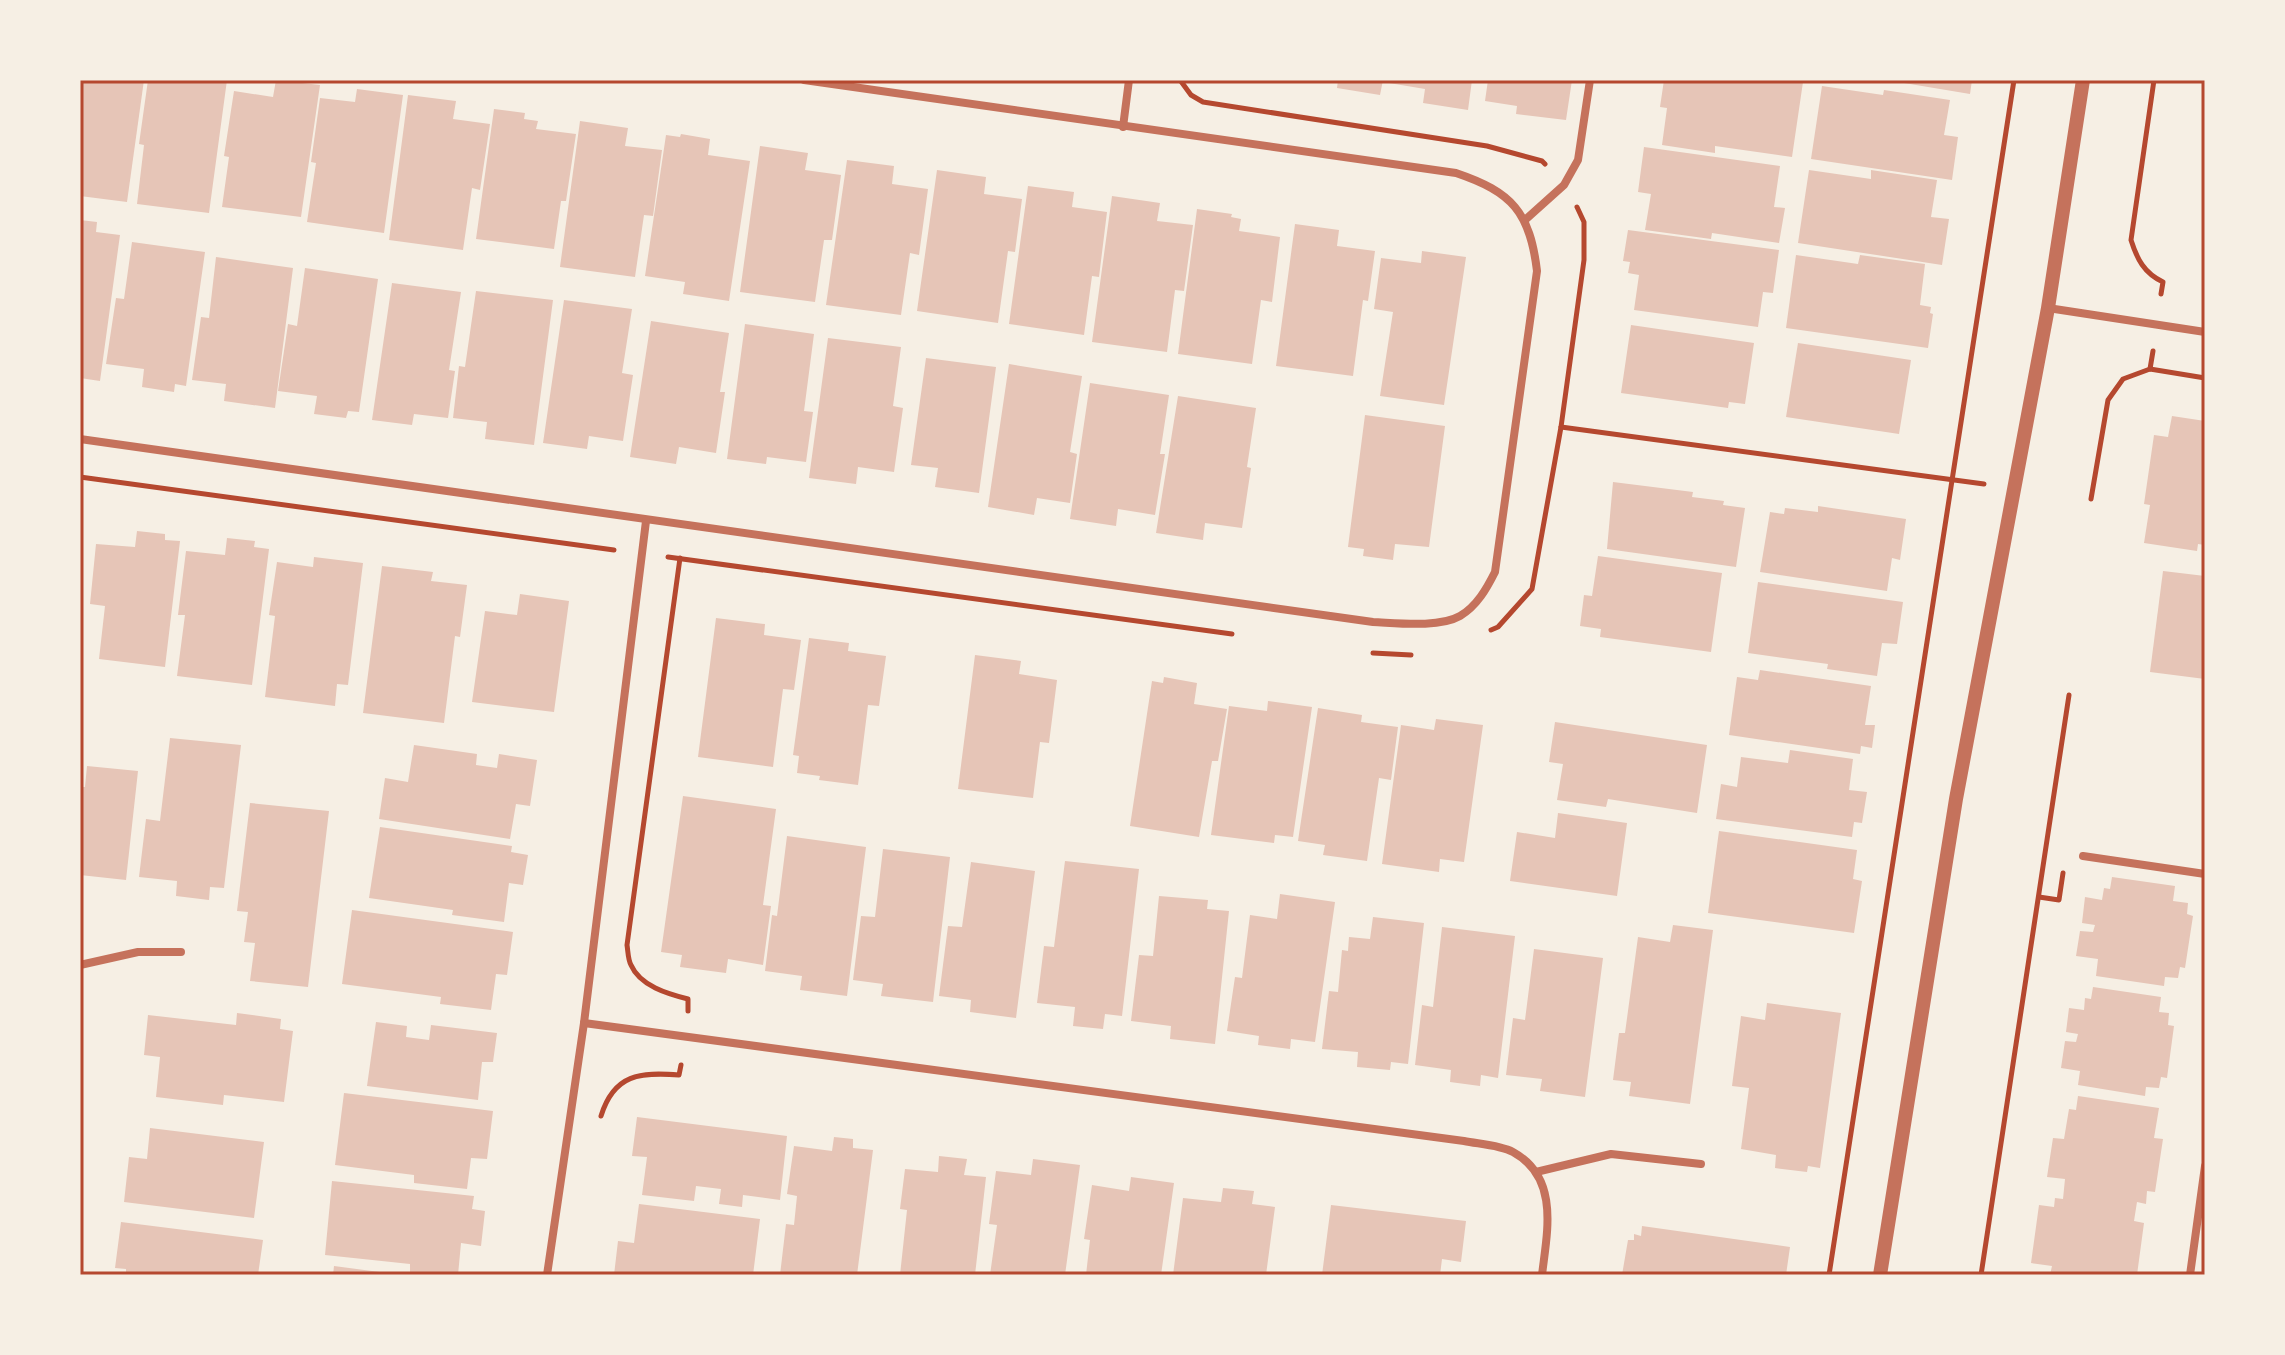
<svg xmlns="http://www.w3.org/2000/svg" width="2285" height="1355" font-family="'PT Serif',serif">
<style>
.building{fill:#e6c5b7}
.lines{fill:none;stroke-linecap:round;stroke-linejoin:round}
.path{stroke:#b5482f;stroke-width:5}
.minor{stroke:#c5725c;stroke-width:8}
.tertiary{stroke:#c5725c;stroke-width:14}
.neatline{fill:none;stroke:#b5482f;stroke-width:3}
</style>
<rect width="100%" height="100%" fill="#f6efe4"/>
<g class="building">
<polygon points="80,80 144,80 127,202 80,196"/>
<polygon points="148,80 227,80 209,213 137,204 144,145 139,144"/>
<polygon points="276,80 320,85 301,217 222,207 229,157 224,156 234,91 273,97"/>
<polygon points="1338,80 1383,80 1380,95 1337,88"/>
<polygon points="1389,80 1472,80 1468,110 1423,103 1425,89 1389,83"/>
<polygon points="1488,80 1572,80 1566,120 1516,114 1517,106 1485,101"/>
<polygon points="1664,80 1722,83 1722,80 1803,82 1792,157 1715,146 1715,153 1662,145 1667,108 1660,107"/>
<polygon points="1886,80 1972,80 1970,94"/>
<polygon points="1822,86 1883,95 1884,90 1950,100 1944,135 1958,137 1952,180 1811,159"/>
<polygon points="357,89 403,95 384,233 307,222 316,163 311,162 320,98 355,102"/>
<polygon points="408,95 456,101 453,119 490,124 480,190 472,188 463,250 389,240"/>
<polygon points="494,109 525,113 524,119 538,121 536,129 576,134 566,201 561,201 554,249 476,239"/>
<polygon points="580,121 628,128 625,146 662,150 653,216 644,215 635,277 560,267"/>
<polygon points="681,134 710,139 708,155 750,161 729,301 683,294 685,282 645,276 666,135 680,137"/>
<polygon points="760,146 808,153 805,170 841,175 832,240 824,240 815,302 740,292"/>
<polygon points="1644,147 1780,166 1774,207 1785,208 1779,243 1712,233 1711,239 1645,230 1651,194 1638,192"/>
<polygon points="847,160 894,166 892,184 928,189 919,255 910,253 901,315 826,305"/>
<polygon points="937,170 986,177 984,194 1022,199 1015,252 1008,251 998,323 917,311"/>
<polygon points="1809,170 1871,179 1871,170 1937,180 1931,217 1949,219 1942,265 1798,243"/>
<polygon points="1028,186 1074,192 1072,207 1107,212 1099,277 1092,276 1084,335 1009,324"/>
<polygon points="1112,196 1160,203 1157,221 1193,225 1184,291 1175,290 1167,352 1092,342"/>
<polygon points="1197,209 1232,214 1231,217 1241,219 1239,231 1280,237 1272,302 1261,300 1252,364 1178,354"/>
<polygon points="80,220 97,222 96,232 120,235 100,381 80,378"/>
<polygon points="1295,224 1339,230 1337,246 1375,251 1368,301 1363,300 1353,376 1276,366"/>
<polygon points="1628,230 1779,250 1773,293 1763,292 1758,327 1634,310 1639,275 1628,273 1630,262 1623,261"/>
<polygon points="132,242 205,252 186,386 175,384 174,392 142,387 144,369 106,364 116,298 124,299"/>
<polygon points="1422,251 1466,257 1444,405 1380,396 1393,312 1374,309 1381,258 1421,263"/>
<polygon points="1796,255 1858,264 1860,255 1925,264 1920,305 1931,307 1930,313 1933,314 1928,348 1786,328"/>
<polygon points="216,257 293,268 275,408 224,401 226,384 192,380 201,317 209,318"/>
<polygon points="305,268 378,279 359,412 348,411 346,418 314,414 317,396 278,391 288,324 297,326"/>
<polygon points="392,283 461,292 449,370 455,371 448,418 414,414 412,425 372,420"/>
<polygon points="476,291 553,300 534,445 485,439 487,422 453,418 459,366 465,367"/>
<polygon points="564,300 632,309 622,373 633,375 623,441 589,436 587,449 543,443"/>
<polygon points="651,321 729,333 720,392 725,392 716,453 679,447 676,464 630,457"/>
<polygon points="745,324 814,334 804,411 813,412 806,462 767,457 766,464 727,459"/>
<polygon points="1631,325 1754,343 1745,404 1729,402 1728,408 1621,393"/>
<polygon points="828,338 901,347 893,406 903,408 894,472 858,467 856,484 809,478"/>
<polygon points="1798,343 1911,360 1899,434 1786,417"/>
<polygon points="926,358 996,367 979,493 935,487 938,468 911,465"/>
<polygon points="1009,364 1082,376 1070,452 1077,454 1070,503 1037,498 1034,515 988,507"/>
<polygon points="1090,383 1169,395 1160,454 1165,454 1155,515 1118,509 1116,526 1070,519"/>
<polygon points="1178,396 1256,408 1247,467 1251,468 1242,528 1205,523 1203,540 1156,533"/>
<polygon points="1365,415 1445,426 1429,547 1395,544 1393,560 1363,556 1364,549 1348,547"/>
<polygon points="2172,416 2205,421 2205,545 2198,544 2197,551 2144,543 2150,505 2144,504 2154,435 2168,437"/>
<polygon points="1613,482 1693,492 1692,497 1724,501 1723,505 1745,508 1736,567 1607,549"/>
<polygon points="1818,506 1906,519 1900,560 1892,558 1887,591 1760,572 1770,512 1784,514 1785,508 1818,512"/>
<polygon points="137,531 165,534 165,540 180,541 165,667 99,659 105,606 90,604 96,544 135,547"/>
<polygon points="227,538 255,541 254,547 269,549 252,685 177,676 185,615 178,615 186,551 225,555"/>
<polygon points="1598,556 1722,573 1711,652 1600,637 1601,629 1580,626 1584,595 1592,596"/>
<polygon points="314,557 363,563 348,685 337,684 335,706 265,697 275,616 269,615 277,562 313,567"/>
<polygon points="382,566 433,572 431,581 467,585 460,637 455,636 444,723 363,713"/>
<polygon points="2163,571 2205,576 2205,679 2150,672"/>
<polygon points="1758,582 1903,602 1897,644 1882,643 1877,676 1827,669 1828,664 1748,653"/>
<polygon points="520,594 569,601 554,712 472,702 485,611 517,615"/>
<polygon points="716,618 765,624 764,635 801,640 794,690 783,689 773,767 698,757"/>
<polygon points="809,638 849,643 848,651 886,656 879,706 868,705 858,785 819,780 820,776 797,773 799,756 793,755"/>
<polygon points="975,655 1021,661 1019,674 1057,680 1049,743 1040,742 1033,798 958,789"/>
<polygon points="1760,670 1871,686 1865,725 1875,725 1872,748 1861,746 1860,754 1729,735 1737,677 1758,680"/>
<polygon points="1164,677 1197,683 1194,704 1227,709 1218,761 1212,761 1199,837 1130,826 1152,681 1163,683"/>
<polygon points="1268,701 1312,707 1293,837 1275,835 1274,843 1211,835 1229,706 1267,711"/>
<polygon points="1318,708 1362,715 1361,722 1398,727 1391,780 1379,778 1367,861 1323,855 1325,845 1298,841"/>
<polygon points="1436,719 1483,725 1464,862 1440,859 1439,872 1382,864 1401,725 1434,730"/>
<polygon points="1555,722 1707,745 1697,813 1608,799 1606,807 1557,800 1563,764 1549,762"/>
<polygon points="170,738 241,745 224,888 210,887 209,900 176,896 177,881 139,877 146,819 160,821"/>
<polygon points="414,745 477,754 476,765 497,768 499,754 537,760 530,806 516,804 510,839 379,819 385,778 408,782"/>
<polygon points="1790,750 1853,759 1849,790 1867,792 1862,823 1854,822 1852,837 1716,819 1721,784 1737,787 1741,757 1788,763"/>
<polygon points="87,766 138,771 126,880 80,875 80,787 85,787"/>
<polygon points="683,796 776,809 763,905 771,906 763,965 728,959 726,973 680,967 682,955 661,952"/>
<polygon points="250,803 329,811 308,987 250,981 255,943 244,942 248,912 237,911"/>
<polygon points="1558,813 1627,823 1617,896 1510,881 1517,832 1555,838"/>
<polygon points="380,827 512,846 511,852 528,855 523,885 509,883 504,922 452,915 453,910 369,898"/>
<polygon points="1719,831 1857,850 1853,879 1862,881 1854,933 1708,913"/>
<polygon points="787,836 866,847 847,996 800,990 802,976 765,971 772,915 777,916"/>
<polygon points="883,849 950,857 933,1002 881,996 883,984 853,980 861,916 875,917"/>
<polygon points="1065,861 1139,869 1122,1016 1105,1014 1103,1029 1073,1026 1075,1007 1037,1003 1044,946 1054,947"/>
<polygon points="971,862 1035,871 1016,1018 970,1012 971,1000 939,996 948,926 962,927"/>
<polygon points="2112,877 2175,886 2173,901 2188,903 2187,914 2193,916 2185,968 2180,967 2178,978 2165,977 2164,986 2096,976 2098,959 2076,956 2080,931 2093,932 2095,925 2082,923 2085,897 2102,900 2104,888 2110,889"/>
<polygon points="1280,894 1335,902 1315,1042 1291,1039 1290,1049 1258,1045 1259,1036 1227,1031 1235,977 1242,978 1250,915 1277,919"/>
<polygon points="1159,896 1208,900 1207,909 1229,911 1215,1044 1170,1039 1171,1026 1131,1021 1139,955 1153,956"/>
<polygon points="352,910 513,932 507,975 496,974 491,1010 440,1004 441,997 342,984"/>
<polygon points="1373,917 1424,923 1408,1064 1391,1062 1390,1070 1357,1067 1358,1052 1322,1049 1329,991 1338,992 1342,950 1348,951 1349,937 1370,939"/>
<polygon points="1673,925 1713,930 1690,1104 1629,1096 1631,1082 1613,1080 1619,1033 1625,1033 1638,937 1670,942"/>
<polygon points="1442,927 1515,936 1498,1078 1481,1075 1480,1086 1450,1082 1451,1070 1415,1065 1422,1005 1433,1007"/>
<polygon points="1534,949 1603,958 1585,1097 1540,1091 1542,1079 1506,1075 1513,1018 1525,1020"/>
<polygon points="2093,987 2161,997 2159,1012 2169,1013 2168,1025 2174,1026 2167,1078 2161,1077 2159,1088 2146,1087 2145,1096 2078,1085 2080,1071 2061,1068 2065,1041 2076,1042 2078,1034 2066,1032 2069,1008 2084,1010 2085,998 2091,999"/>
<polygon points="1767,1003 1841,1013 1820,1168 1808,1166 1807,1172 1775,1168 1776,1155 1741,1149 1749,1088 1732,1086 1741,1016 1765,1020"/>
<polygon points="237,1013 281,1019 280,1029 293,1031 284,1102 224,1095 223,1105 156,1097 160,1057 144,1055 148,1015 236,1025"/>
<polygon points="376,1022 407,1026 406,1037 429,1040 431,1025 497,1033 493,1062 482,1062 478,1100 367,1086"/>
<polygon points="344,1093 493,1111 487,1159 471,1158 467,1189 414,1183 414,1175 335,1165"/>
<polygon points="2078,1096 2159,1108 2154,1138 2163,1139 2155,1192 2147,1191 2146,1204 2137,1202 2134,1221 2144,1223 2137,1275 2050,1275 2052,1266 2031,1263 2039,1205 2054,1207 2055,1198 2063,1199 2065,1179 2047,1177 2053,1138 2064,1139 2069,1109 2076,1110"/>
<polygon points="637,1117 787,1136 780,1200 743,1195 742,1207 719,1204 721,1189 696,1186 694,1201 642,1195 647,1157 632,1156"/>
<polygon points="150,1128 264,1142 254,1218 124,1202 129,1157 147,1159"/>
<polygon points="834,1137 853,1139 853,1148 873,1150 857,1275 780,1275 786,1224 794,1225 797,1196 787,1194 794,1146 832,1151"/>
<polygon points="939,1156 967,1159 964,1175 986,1177 975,1275 900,1275 907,1210 900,1209 905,1169 938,1172"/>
<polygon points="1033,1159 1080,1165 1065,1275 990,1275 997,1225 989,1224 996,1171 1031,1175"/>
<polygon points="1131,1177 1174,1183 1161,1275 1086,1275 1090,1240 1084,1239 1092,1185 1129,1191"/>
<polygon points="332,1181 474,1196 472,1209 485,1211 481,1246 461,1243 458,1275 410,1273 410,1264 325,1255"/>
<polygon points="1223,1188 1254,1191 1252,1204 1275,1207 1266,1275 1173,1275 1183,1198 1221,1202"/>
<polygon points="639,1204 760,1219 753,1275 614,1275 618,1241 634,1243"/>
<polygon points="1331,1205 1466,1221 1461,1262 1442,1259 1440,1275 1322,1275"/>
<polygon points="121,1222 263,1240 258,1275 126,1275 126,1269 115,1268"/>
<polygon points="1642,1226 1790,1247 1786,1275 1622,1275 1628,1240 1634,1240 1634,1234 1641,1236"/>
<polygon points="334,1266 387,1273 386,1275 333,1275"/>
</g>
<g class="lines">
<g class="path">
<polyline points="1180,80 1191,95 1203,102 1487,146 1542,161 1545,164"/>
<path d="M2154,80l-23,160c6,19 13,33 32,42l-2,12"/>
<polyline points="2150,369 2153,351"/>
<polyline points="1561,427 1984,484"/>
<polyline points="80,477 614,550"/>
<polyline points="2091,499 2108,400 2123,379 2150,369 2205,378"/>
<polyline points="668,557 1232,634"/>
<path d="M680,558l-53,387c1,6 1,15 4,20 9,21 37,29 57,34v12"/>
<polyline points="1491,630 1498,627 1532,589 1561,427 1584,260 1584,222 1577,207"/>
<polyline points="1373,653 1411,655"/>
<polyline points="2039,897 2059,900 2063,873"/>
<path d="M601,1116c13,-42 39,-44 78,-41l2,-10"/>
<polyline points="1829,1275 2014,80"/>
<polyline points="1981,1275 2069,695"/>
</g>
<g class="minor">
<polyline points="1123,127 1129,80"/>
<polyline points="1525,220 1564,185 1578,160 1590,80"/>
<polyline points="2048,308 2205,332"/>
<path d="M80,439l1293,183c24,1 66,6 87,-6 17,-10 27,-28 35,-44l42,-301c-7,-59 -25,-79 -81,-98l-652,-93"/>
<polyline points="2083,856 2205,874"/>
<polyline points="80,965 138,952 181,952"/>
<path d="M584,1023l880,118c15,3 36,4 49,11 47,26 34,80 29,123"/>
<polyline points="1536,1172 1611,1154 1701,1164"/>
<polyline points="547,1275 584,1023 646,521"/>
<polyline points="2190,1275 2205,1166"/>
</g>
<polyline class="tertiary" points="1880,1275 1956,799 2048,308 2083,80"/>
</g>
<rect width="2285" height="1355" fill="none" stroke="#f6efe4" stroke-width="164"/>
<rect x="82" y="82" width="2121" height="1191" class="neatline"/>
</svg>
